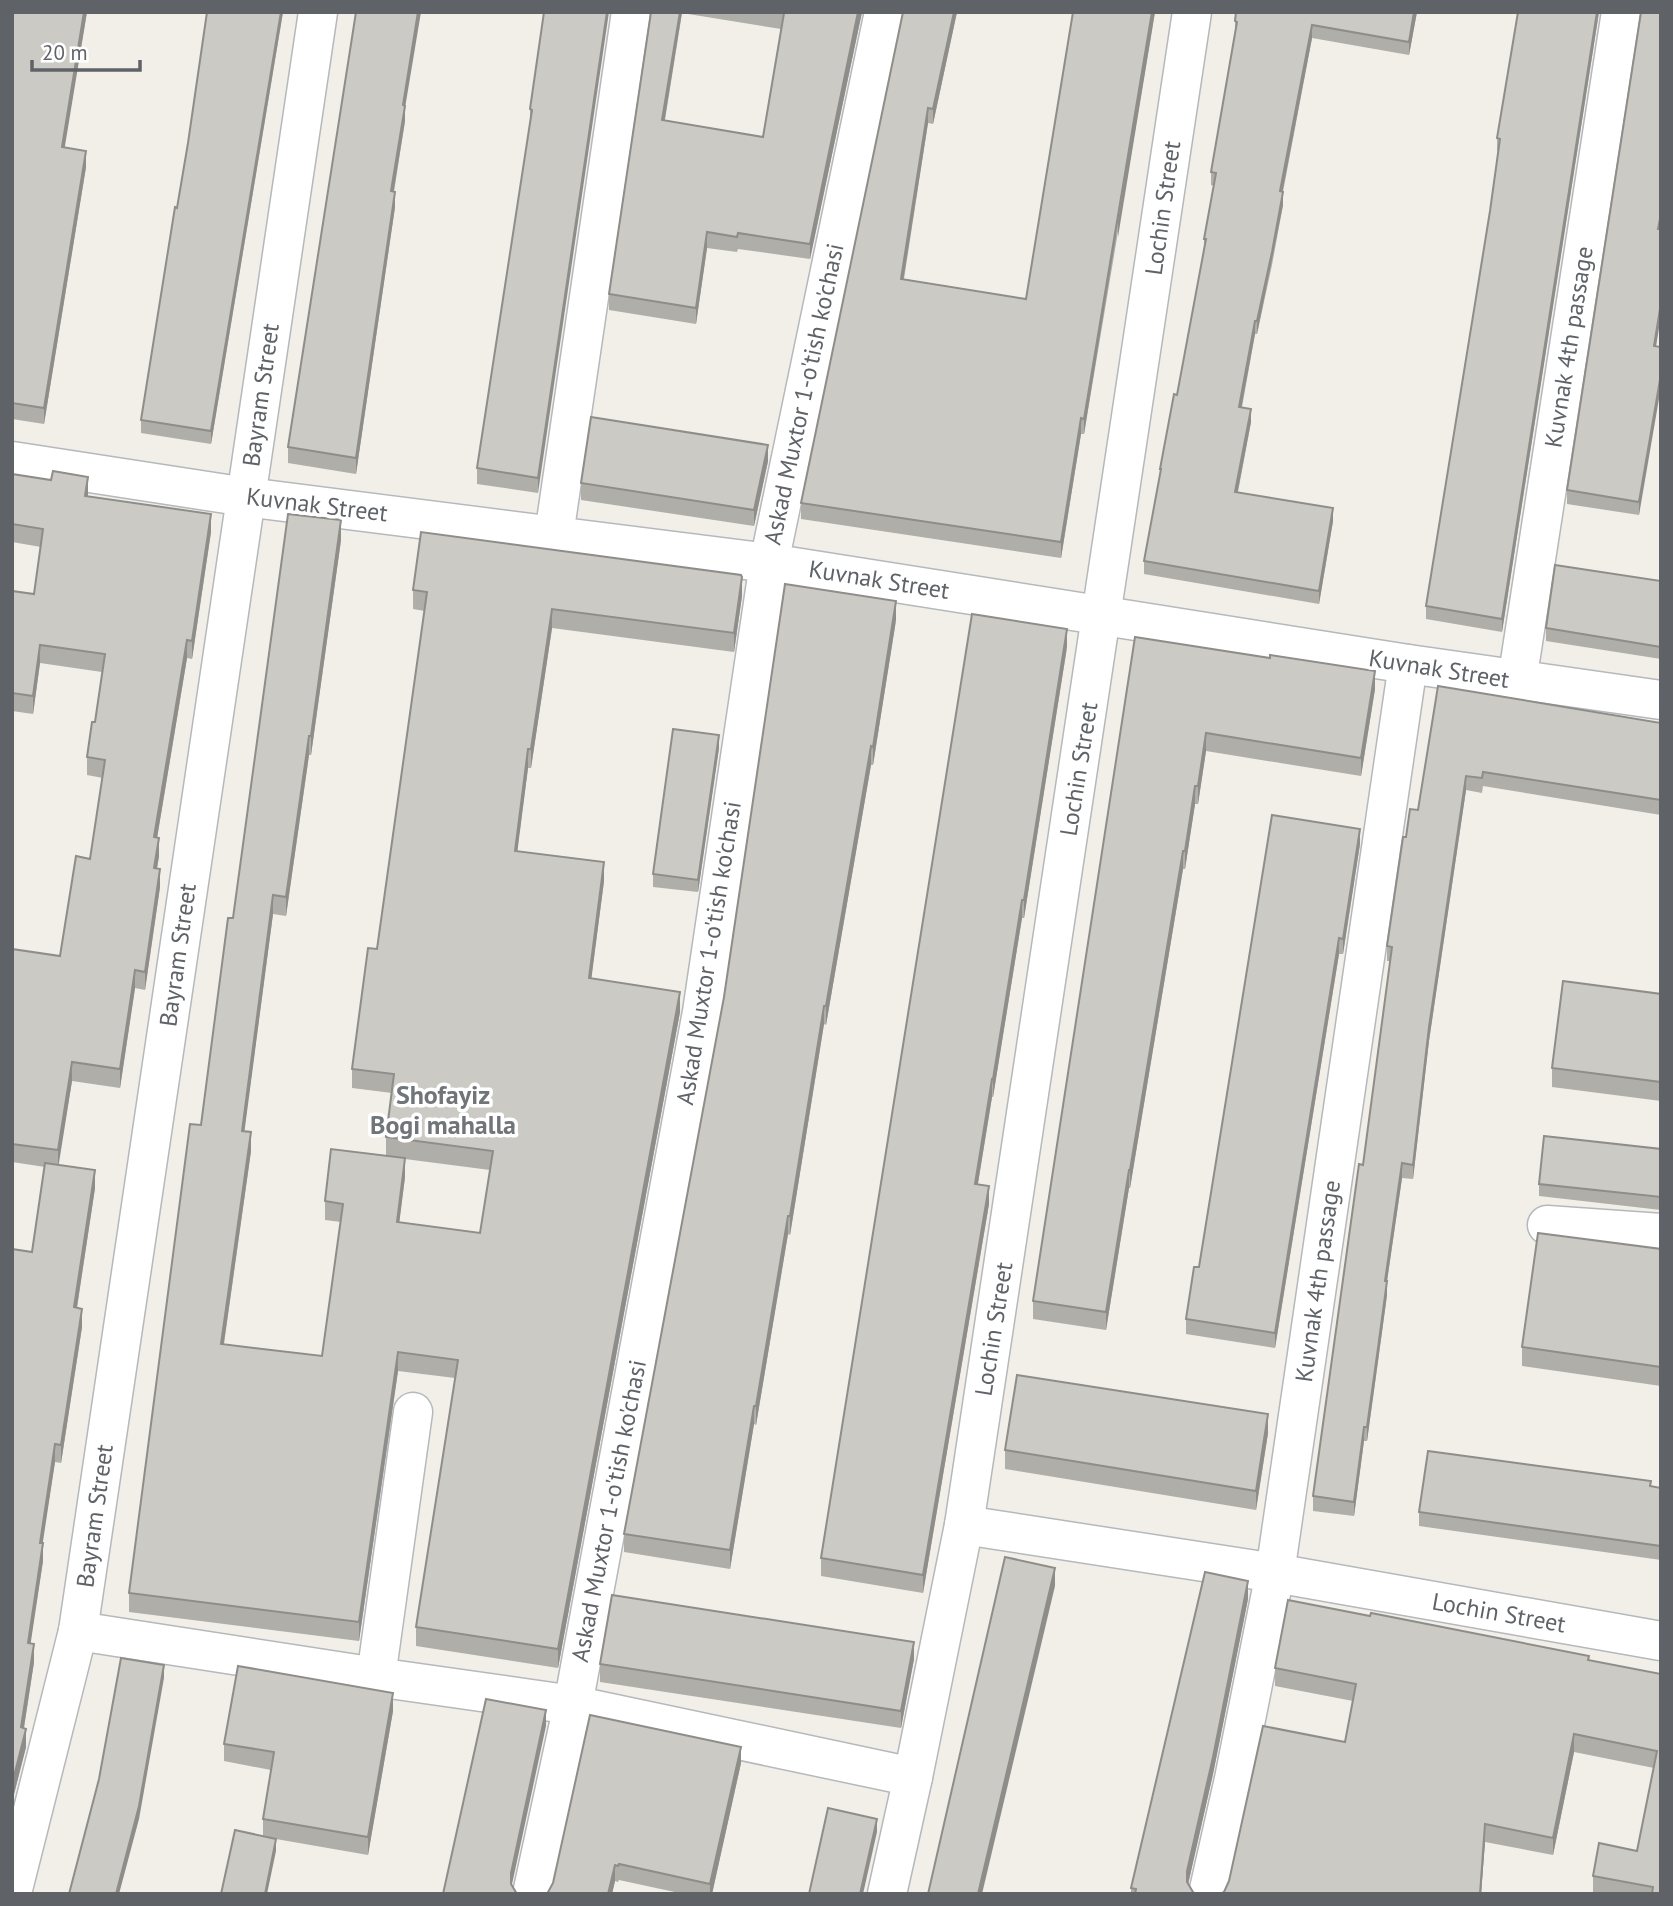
<svg xmlns="http://www.w3.org/2000/svg" width="1673" height="1906" font-family="'PT Sans',sans-serif">
<style>
.lines{fill:none;stroke-linecap:round;stroke-linejoin:round}
.minor-casing{stroke:#b5b8bc;stroke-width:41}
.minor{stroke:#fff;stroke-width:38}
.wall{fill:#afaea9;fill-rule:evenodd}
.shaded-wall{fill:#8f8d8a}
.building{fill:#cccac5;stroke:#8f8d8a;stroke-width:2}
.labels{text-anchor:middle;stroke-width:7;stroke-linejoin:round;paint-order:stroke}
.street-label{font-size:24px;fill:#5f6368;stroke:#fff}
.neighbourhood-label{font-size:26px;font-weight:bold;fill:#70757a;stroke:#fff}
</style>
<rect width="100%" height="100%" fill="#f1efe8"/>
<g class="lines">
<defs>
<g id="minor">
<polyline points="12,461 246,497 769,563 1408,664 1661,700"/>
<polyline points="554,535 631,12"/>
<polyline points="1517,681 1621,12"/>
<polyline points="1547,1225 1661,1233"/>
<polyline points="964,1525 1275,1573 1661,1641"/>
<polyline points="78,1631 376,1677 573,1705 913,1777"/>
<polyline points="376,1677 413,1412"/>
<polyline points="12,1893 78,1631 318,12"/>
<polyline points="532,1894 573,1705 702,1012 769,563 884,12"/>
<polyline points="887,1894 913,1777 964,1525 1192,12"/>
<polyline points="1208,1894 1234,1779 1275,1573 1408,664"/>
</g>
</defs>
<use href="#minor" class="minor-casing"/>
<use href="#minor" class="minor"/>
</g>
<g class="wall">
<polygon points="12,12 87,12 64,147 86,167 44,424 12,419"/>
<polygon points="207,12 283,12 211,444 141,433 141,420 188,143"/>
<polygon points="544,12 538,493 477,484 477,468 530,123 530,109"/>
<path d="M651,12h211l-52,247 -72,-10 -1,3 -30,-4 -11,76 -87,-14v-16zM682,13l99,16 -18,108 -98,-17z"/>
<polygon points="903,12 957,12 933,124 928,123 904,279 1026,299 1073,12 1155,12 1084,434 1081,434 1061,558 801,519 801,503"/>
<polygon points="1417,12 1409,55 1312,38 1283,192 1283,205 1272,265 1257,334 1255,334 1242,407 1251,422 1238,492 1333,521 1319,604 1144,574 1144,561 1160,478 1160,469 1177,395 1204,252 1204,239 1214,186 1211,185 1211,172 1235,34 1235,21"/>
<polygon points="1518,12 1599,12 1502,632 1426,619 1426,606 1490,211 1499,151 1497,151 1497,138"/>
<polygon points="405,121 394,192 395,207 356,474 288,463 288,447"/>
<polygon points="1656,347 1639,515 1567,504 1567,490"/>
<polygon points="768,461 754,526 581,500 581,483"/>
<polygon points="12,474 211,532 192,659 187,658 157,838 159,856 157,868 160,887 145,990 135,988 120,1088 72,1081 58,1164 95,1188 77,1308 82,1327 61,1463 55,1462 42,1543 43,1561 30,1643 34,1662 24,1728 26,1747 12,1802 32,1252 45,1167 12,1162 12,949 60,956 90,859 103,778 87,775 87,757 95,722 102,672 40,663 33,714 12,711 12,591 34,594 41,547 12,542"/>
<path d="M341,540l-30,215h-2l-23,161 -13,-2 -29,217 7,20 -27,193 98,12 19,-134 -16,-2v-19l61,-45v-19l6,-44 -40,-5v-19l25,-120 48,-338 -12,-2v-19l329,6 -8,56 -182,-24 -21,140h-3l-11,83 87,30 -13,98 89,33 -122,656 -142,-22v-19l39,-249 -57,-7 -39,270 -230,-29v-19l104,-675zM405,1159l85,11 -10,63 -81,-11 6,-45z"/>
<polygon points="1661,581 1661,659 1546,641 1546,628"/>
<polygon points="896,620 873,765 871,765 826,1025 824,1024 790,1235 788,1234 756,1425 754,1424 730,1569 624,1552 624,1534"/>
<polygon points="1135,637 1375,689 1361,776 1206,751 1198,804 1195,804 1185,869 1183,869 1130,1188 1129,1188 1106,1330 1033,1319 1033,1301"/>
<polygon points="1067,647 1024,918 1022,918 993,1097 992,1097 978,1184 989,1204 923,1593 821,1576 821,1558"/>
<polygon points="1438,686 1661,723 1661,815 1483,786 1482,793 1466,790 1429,1041 1413,1179 1402,1178 1387,1281 1387,1295 1378,1362 1367,1441 1364,1441 1354,1516 1313,1511 1313,1496 1363,1165 1390,961 1387,961 1387,946 1406,837 1418,810"/>
<polygon points="719,748 698,892 653,887 653,874"/>
<polygon points="1360,844 1343,954 1339,954 1275,1348 1186,1334 1186,1319 1199,1267"/>
<polygon points="1661,994 1661,1101 1552,1087 1552,1068"/>
<polygon points="1661,1149 1661,1210 1539,1196 1539,1184"/>
<polygon points="1661,1249 1661,1386 1522,1366 1522,1347"/>
<polygon points="1268,1433 1256,1510 1005,1469 1005,1450"/>
<polygon points="1651,1486 1661,1488 1661,1560 1419,1526 1419,1512"/>
<polygon points="1248,1599 1213,1774 1188,1884 1193,1892 1196,1894 1131,1894 1131,1888"/>
<polygon points="914,1659 901,1728 600,1682 600,1664"/>
<polygon points="1589,1660 1661,1674 1661,1894 1593,1894 1593,1876 1637,1851 1654,1768 1574,1752 1553,1855 1485,1842 1481,1894 1220,1894 1224,1892 1345,1742 1353,1701 1275,1686 1275,1668"/>
<polygon points="393,1711 368,1855 276,1839 276,1851 263,1836 263,1819 271,1770 224,1761 224,1744"/>
<polygon points="741,1763 712,1894 684,1894 619,1880 618,1882 615,1881 612,1894 547,1894"/>
</g>
<g class="shaded-wall">
<polygon points="84,12 87,12 62,164 62,147"/>
<polygon points="281,12 283,12 211,444 211,431"/>
<polygon points="418,12 421,12 405,108 405,121 391,207 391,191 403,105"/>
<polygon points="607,12 609,12 538,493 538,478"/>
<polygon points="680,12 682,12 662,136 662,120"/>
<polygon points="858,12 862,12 810,259 810,244"/>
<polygon points="954,12 957,12 933,124 933,109"/>
<polygon points="1152,12 1155,12 1118,237 1118,221"/>
<polygon points="1414,12 1417,12 1409,55 1409,42"/>
<polygon points="1597,12 1599,12 1502,632 1502,619"/>
<polygon points="1312,25 1312,38 1280,204 1280,191"/>
<polygon points="928,108 928,123 901,294 901,279"/>
<polygon points="86,151 86,167 44,424 44,408"/>
<polygon points="395,192 395,207 356,474 356,458"/>
<polygon points="1283,192 1283,205 1257,334 1257,321"/>
<polygon points="1116,221 1116,236 1084,434 1084,419"/>
<polygon points="707,232 707,248 696,324 696,308"/>
<polygon points="1661,303 1661,316 1654,359 1654,346"/>
<polygon points="1255,321 1255,334 1239,420 1239,407"/>
<polygon points="1661,374 1661,387 1639,515 1639,502"/>
<polygon points="1251,409 1251,422 1235,505 1235,492"/>
<polygon points="1081,418 1081,434 1061,558 1061,542"/>
<polygon points="768,445 768,461 754,526 754,510"/>
<polygon points="88,477 88,495 85,514 85,496"/>
<polygon points="1333,508 1333,521 1319,604 1319,591"/>
<polygon points="211,514 211,532 192,659 192,641"/>
<polygon points="341,520 341,540 311,755 311,736"/>
<polygon points="742,577 742,596 734,652 734,633"/>
<polygon points="896,601 896,620 873,765 873,747"/>
<polygon points="552,609 552,628 531,768 531,749"/>
<polygon points="1067,629 1067,647 1024,918 1024,900"/>
<polygon points="187,640 187,658 154,856 154,837"/>
<polygon points="40,645 40,663 33,714 33,696"/>
<polygon points="1375,671 1375,689 1361,776 1361,758"/>
<polygon points="1206,733 1206,751 1198,804 1198,786"/>
<polygon points="719,735 719,748 698,892 698,880"/>
<polygon points="309,736 309,755 286,916 286,897"/>
<polygon points="871,746 871,765 826,1025 826,1006"/>
<polygon points="528,749 528,768 515,870 515,851"/>
<polygon points="1466,776 1466,790 1429,1041 1413,1179 1413,1165 1429,1027"/>
<polygon points="1195,786 1195,804 1185,869 1185,851"/>
<polygon points="1360,829 1360,844 1343,954 1343,939"/>
<polygon points="159,838 159,856 154,886 154,868"/>
<polygon points="1183,851 1183,869 1130,1188 1130,1170"/>
<polygon points="604,862 604,881 589,997 589,978"/>
<polygon points="160,869 160,887 145,990 145,972"/>
<polygon points="273,895 273,914 242,1150 242,1131"/>
<polygon points="1022,900 1022,918 993,1097 993,1079"/>
<polygon points="1339,938 1339,954 1275,1348 1275,1333"/>
<polygon points="135,970 135,988 120,1088 120,1069"/>
<polygon points="680,992 680,1012 558,1668 558,1649"/>
<polygon points="824,1006 824,1024 790,1235 790,1216"/>
<polygon points="72,1062 72,1081 58,1169 58,1150"/>
<polygon points="992,1079 992,1097 975,1201 975,1184"/>
<polygon points="251,1132 251,1151 221,1363 221,1344"/>
<polygon points="405,1158 405,1177 397,1241 397,1222"/>
<polygon points="1402,1163 1402,1178 1385,1295 1385,1281"/>
<polygon points="95,1170 95,1188 74,1326 74,1307"/>
<polygon points="1129,1170 1129,1188 1106,1330 1106,1312"/>
<polygon points="989,1186 989,1204 923,1593 923,1575"/>
<polygon points="788,1216 788,1234 756,1425 756,1406"/>
<polygon points="1387,1281 1387,1295 1367,1441 1367,1427"/>
<polygon points="82,1309 82,1327 61,1463 61,1445"/>
<polygon points="398,1352 398,1371 359,1641 359,1622"/>
<polygon points="754,1406 754,1424 730,1569 730,1550"/>
<polygon points="1268,1414 1268,1433 1256,1510 1256,1491"/>
<polygon points="1364,1427 1364,1441 1354,1516 1354,1502"/>
<polygon points="55,1444 55,1462 40,1561 40,1543"/>
<polygon points="43,1543 43,1561 28,1661 28,1643"/>
<polygon points="1055,1568 1055,1586 982,1894 978,1894"/>
<polygon points="1248,1581 1248,1599 1213,1774 1187,1889 1187,1871"/>
<polygon points="914,1642 914,1659 901,1728 901,1711"/>
<polygon points="34,1644 34,1662 21,1746 21,1727"/>
<polygon points="164,1665 164,1678 139,1819 119,1894 116,1894"/>
<polygon points="393,1693 393,1711 368,1855 368,1837"/>
<polygon points="546,1710 546,1726 511,1889 511,1873"/>
<polygon points="26,1729 26,1747 12,1802 12,1784"/>
<polygon points="1574,1734 1574,1752 1553,1855 1553,1838"/>
<polygon points="741,1747 741,1763 712,1894 710,1894 710,1884"/>
<polygon points="877,1819 877,1832 863,1894 860,1894"/>
<polygon points="1485,1824 1485,1842 1481,1894 1480,1894"/>
<polygon points="276,1839 276,1851 267,1894 265,1894"/>
<polygon points="615,1865 615,1881 612,1894 608,1894"/>
</g>
<g class="building">
<polygon points="12,12 84,12 62,147 86,151 44,408 12,403"/>
<polygon points="207,12 281,12 211,431 141,420 175,207 177,208 188,143"/>
<polygon points="356,12 418,12 403,105 405,106 391,191 395,192 356,458 288,447"/>
<polygon points="544,12 607,12 538,478 477,468 532,110 530,109"/>
<polygon points="651,12 680,12 662,120 763,137 784,13 777,12 858,12 810,244 738,233 737,237 707,232 696,308 609,294"/>
<polygon points="903,12 954,12 933,109 928,108 901,279 1026,299 1073,12 1152,12 1084,419 1081,418 1061,542 801,503"/>
<polygon points="1236,12 1414,12 1409,42 1312,25 1280,191 1283,192 1272,252 1257,321 1255,321 1239,407 1251,409 1235,492 1333,508 1319,591 1144,561 1161,469 1160,469 1174,394 1177,395 1206,239 1204,239 1216,173 1211,172 1237,22 1235,21"/>
<polygon points="1518,12 1597,12 1502,619 1426,606 1490,211 1500,139 1497,138"/>
<polygon points="1641,12 1661,12 1661,214 1658,229 1661,229 1661,303 1654,346 1661,347 1661,374 1639,502 1567,490"/>
<polygon points="591,417 768,445 754,510 581,483"/>
<polygon points="53,471 88,477 85,496 211,514 192,641 187,640 154,837 159,838 154,868 160,869 145,972 135,970 120,1069 72,1062 58,1150 12,1144 12,949 60,956 76,856 90,859 105,760 87,757 92,722 95,722 105,654 40,645 33,696 12,693 12,591 34,594 43,529 12,524 12,474 51,480"/>
<polygon points="288,514 341,520 311,736 309,736 286,897 273,895 242,1131 251,1132 221,1344 322,1356 343,1204 325,1201 331,1149 405,1158 397,1222 480,1233 493,1151 386,1137 394,1074 352,1069 368,948 377,949 427,592 413,590 421,532 741,575 742,577 734,633 552,609 531,749 528,749 515,851 604,862 589,978 680,992 558,1649 416,1627 458,1360 398,1352 359,1622 129,1593 190,1124 201,1125 228,918 233,918"/>
<polygon points="1555,565 1661,581 1661,647 1546,628"/>
<polygon points="785,584 896,601 873,747 871,746 826,1006 824,1006 790,1216 788,1216 756,1406 754,1406 730,1550 624,1534 724,997"/>
<polygon points="972,614 1067,629 1024,900 1022,900 993,1079 992,1079 975,1184 989,1186 923,1575 821,1558"/>
<polygon points="1135,637 1270,658 1270,655 1375,671 1361,758 1206,733 1198,786 1195,786 1185,851 1183,851 1130,1170 1129,1170 1106,1312 1033,1301"/>
<polygon points="1438,686 1661,723 1661,800 1483,772 1482,778 1466,776 1429,1027 1413,1165 1402,1163 1385,1281 1387,1281 1378,1348 1367,1427 1364,1427 1354,1502 1313,1496 1359,1164 1363,1165 1392,947 1387,946 1403,837 1406,837 1410,809 1418,810"/>
<polygon points="673,729 719,735 698,880 653,874"/>
<polygon points="1272,815 1360,829 1343,939 1339,938 1275,1333 1186,1319 1194,1267 1199,1267"/>
<polygon points="1563,981 1661,994 1661,1082 1552,1068"/>
<polygon points="1544,1136 1661,1149 1661,1197 1539,1184"/>
<polygon points="45,1163 95,1170 74,1307 82,1309 61,1445 55,1444 40,1543 43,1543 28,1643 34,1644 21,1727 26,1729 12,1784 12,1249 32,1252"/>
<polygon points="1538,1233 1661,1249 1661,1367 1522,1347"/>
<polygon points="1017,1375 1268,1414 1256,1491 1005,1450"/>
<polygon points="1428,1451 1651,1481 1650,1486 1661,1488 1661,1546 1419,1512"/>
<polygon points="1005,1557 1055,1568 978,1894 928,1894"/>
<polygon points="1205,1572 1248,1581 1213,1757 1187,1871 1187,1882 1193,1892 1196,1894 1135,1894 1136,1889 1131,1888"/>
<polygon points="612,1595 914,1642 901,1711 600,1664"/>
<polygon points="1288,1600 1370,1616 1371,1613 1589,1656 1588,1660 1661,1674 1661,1894 1652,1894 1653,1887 1593,1876 1599,1843 1637,1851 1657,1751 1574,1734 1553,1838 1485,1824 1480,1894 1220,1894 1224,1892 1229,1881 1263,1726 1345,1742 1356,1684 1275,1668"/>
<polygon points="121,1658 164,1665 139,1806 116,1894 69,1894 99,1779"/>
<polygon points="238,1666 393,1693 368,1837 263,1819 274,1752 224,1744"/>
<polygon points="486,1699 546,1710 511,1873 511,1884 517,1894 443,1894"/>
<polygon points="590,1715 741,1747 710,1884 619,1864 618,1866 615,1865 608,1894 547,1894 553,1883"/>
<polygon points="828,1808 877,1819 860,1894 809,1894"/>
<polygon points="235,1830 276,1839 265,1894 221,1894"/>
</g>
<g class="labels">
<g class="street-label">
<text transform="translate(1163 208) rotate(-82)" y="8">Lochin Street</text>
<text transform="translate(1569 347) rotate(-81)" y="8">Kuvnak 4th passage</text>
<text transform="translate(804 394) rotate(-78)" y="8">Askad Muxtor 1-o'tish ko'chasi</text>
<text transform="translate(261 395) rotate(-82)" y="8">Bayram Street</text>
<text transform="translate(317 505) rotate(7)" y="8">Kuvnаk Street</text>
<text transform="translate(879 580) rotate(9)" y="8">Kuvnаk Street</text>
<text transform="translate(1439 669) rotate(9)" y="8">Kuvnаk Street</text>
<text transform="translate(1079 769) rotate(-81)" y="8">Lochin Street</text>
<text transform="translate(709 953) rotate(-81)" y="8">Askad Muxtor 1-o'tish ko'chasi</text>
<text transform="translate(178 955) rotate(-82)" y="8">Bayram Street</text>
<text transform="translate(1318 1281) rotate(-82)" y="8">Kuvnak 4th passage</text>
<text transform="translate(994 1329) rotate(-81)" y="8">Lochin Street</text>
<text transform="translate(609 1511) rotate(-79)" y="8">Askad Muxtor 1-o'tish ko'chasi</text>
<text transform="translate(95 1516) rotate(-82)" y="8">Bayram Street</text>
<text transform="translate(1499 1613) rotate(10)" y="8">Lochin Street</text>
</g>
<g class="neighbourhood-label">
<text x="443" y="1104">Shofayiz<tspan x="443" dy="30">Bogi mahalla</tspan></text>
</g>
</g>
<rect width="1673" height="1906" fill="none" stroke="#5f6368" stroke-width="28"/>
<path d="M32 60v10h108v-10" fill="none" stroke="#5f6368" stroke-width="3.5"/>
<text x="42" y="60" font-size="21" fill="#5f6368" stroke="#ffffff" stroke-width="5" paint-order="stroke">20 m</text>
</svg>
